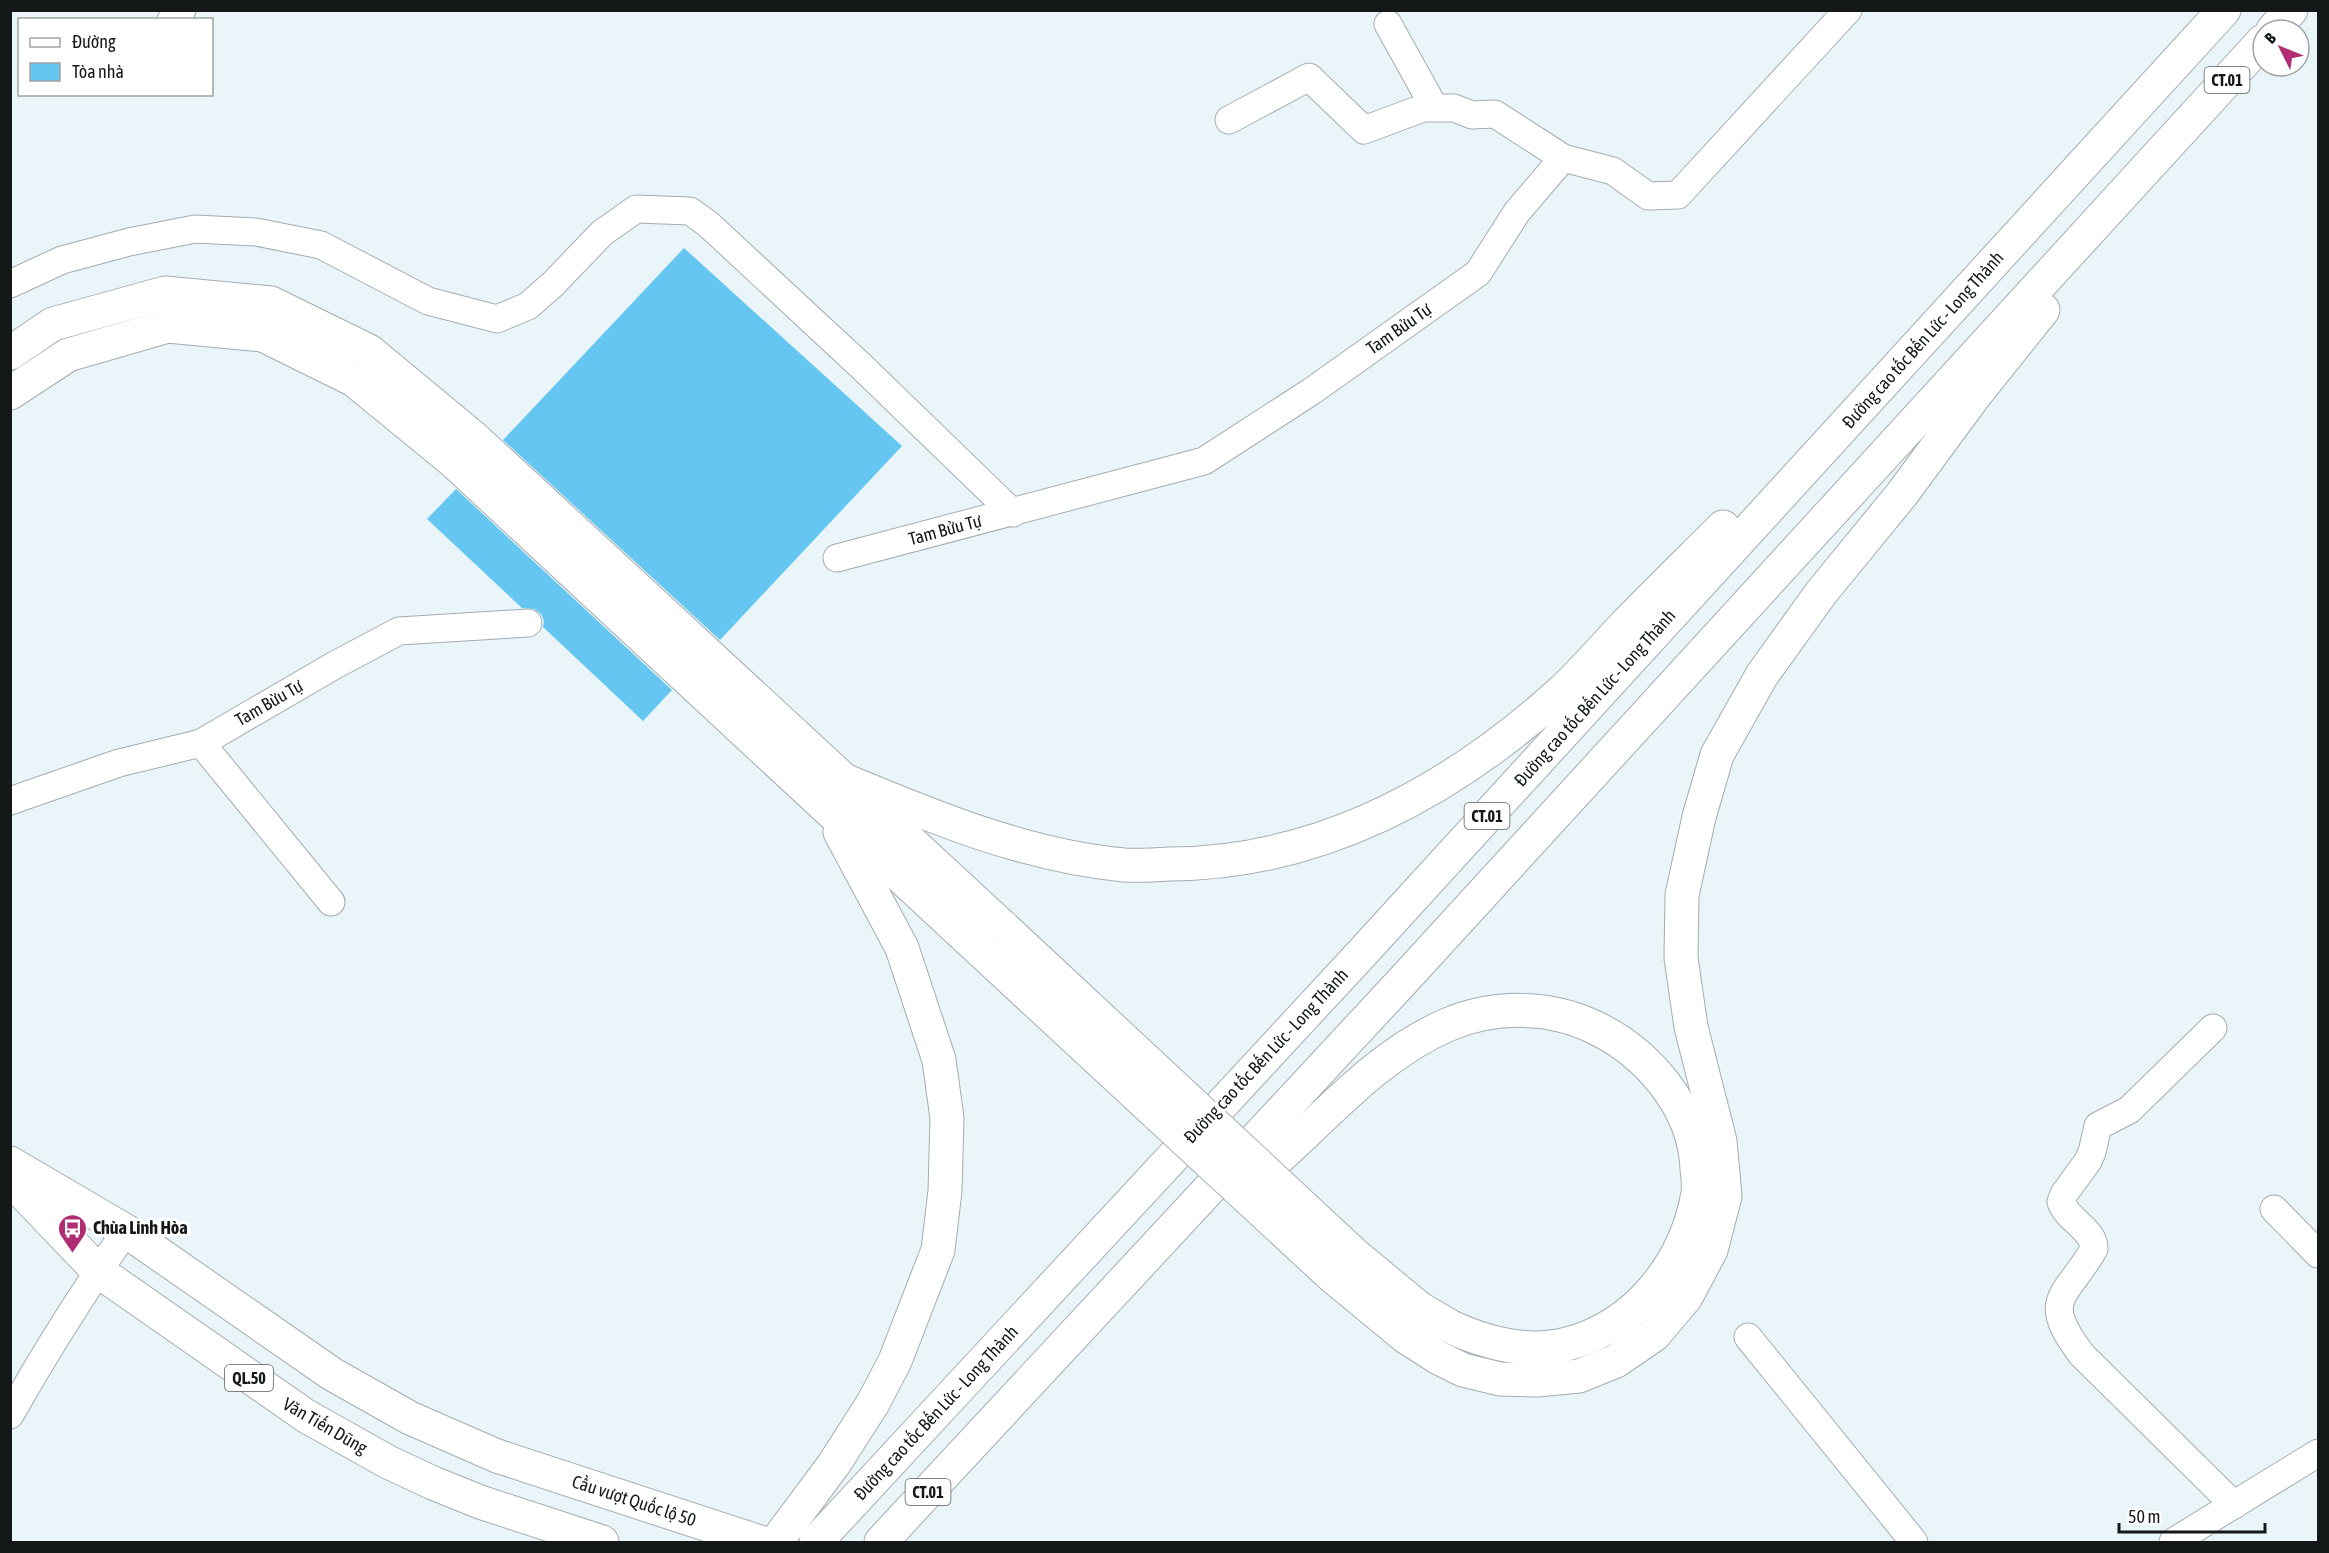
<svg xmlns="http://www.w3.org/2000/svg" width="2329" height="1553" font-family="'Asap Condensed',sans-serif">
<style>
.building{fill:#65c7f1}
.lines{fill:none;stroke-linecap:round;stroke-linejoin:round}
.minor-casing{stroke:#a3acb1;stroke-width:29}
.highway-casing{stroke:#a3acb1;stroke-width:35}
.minor{stroke:#fff;stroke-width:27}
.highway{stroke:#fff;stroke-width:33}
.highway-bridge-casing{stroke:#a3acb1;stroke-width:35;stroke-linecap:butt}
.highway-bridge{stroke:#fff;stroke-width:33}
.labels{text-anchor:middle;stroke-width:6;stroke-linejoin:round;paint-order:stroke}
.shield{fill:#fff;stroke:#5a5d5e;stroke-width:1.5}
.shield-label{font-size:16px;font-weight:bold;fill:#141819}
.street-label{font-size:18px;fill:#141819;stroke:#fff}
.poi-label{font-size:18px;font-weight:bold;fill:#141819;stroke:#fff;text-anchor:start}
</style>
<rect width="100%" height="100%" fill="#eaf5fa"/>
<g class="building">
<polygon points="684,248 902,446 720,640 503,440"/>
<polygon points="456,489 672,690 643,721 543,627 544,621 541,614 534,609 522,608 427,519"/>
</g>
<g class="lines">
<defs>
<g id="minor">
<polyline points="171,20 182,10"/>
<polyline points="1388,24 1434,107"/>
<polyline points="1229,120 1309,77 1364,130 1423,108 1454,108 1472,115 1495,114 1563,158"/>
<polyline points="10,284 62,260 129,242 195,229 256,232 321,245 428,301 497,319 528,306 553,284 602,233 636,209 690,211 708,224 861,366 1013,513"/>
<polyline points="837,558 1204,461 1312,391 1478,273 1517,212 1563,158 1613,171 1648,196 1678,195 1848,10"/>
<polyline points="201,743 331,902"/>
<polyline points="10,801 119,763 201,743 335,665 399,631 528,623"/>
<path d="M2213,1028l-84,82 -31,16 -6,26 -4,9 -24,33 -3,8c6,18 34,28 33,47 -29,50 -55,49 -12,106l152,150"/>
<polyline points="2274,1209 2318,1254"/>
<polyline points="1748,1337 1914,1542"/>
<path d="M10,1415c36,-64 74,-124 116,-184"/>
<polyline points="2173,1542 2318,1453"/>
</g>
<g id="highway">
<polyline points="2273,30 2291,10"/>
<polyline points="10,353 53,324 165,293 271,303 369,351 474,438 1004,928"/>
<polyline points="10,393 68,355 168,326 263,335 354,380 453,461 983,953"/>
<path d="M844,780c89,37 182,76 280,85 15,1 31,0 46,-1 150,-1 280,-72 390,-171 23,-21 44,-46 66,-69 32,-33 65,-65 97,-97"/>
<polyline points="10,1163 126,1231 332,1374 410,1418 497,1456 760,1542"/>
<polyline points="10,1179 98,1271 306,1416 388,1462 433,1483 480,1502 602,1542"/>
<path d="M1242,1189c69,-53 124,-129 205,-164 47,-20 103,-20 149,3 53,26 99,80 101,141 1,8 2,17 1,24 -12,70 -61,133 -131,151 -39,10 -81,-1 -116,-17"/>
<polyline points="1437,1357 1463,1370 1500,1379 1537,1380 1579,1376 1616,1361 1654,1335 1686,1297 1711,1250 1725,1196 1720,1141 1691,1027 1681,958 1682,895 1699,817 1717,755 1762,675 1821,593 1902,494 1975,395 2043,310"/>
<polyline points="776,1542 834,1464 873,1403 895,1361 938,1250 945,1191 947,1118 939,1060 902,948 840,832"/>
<polyline points="816,1542 1363,952 2224,10"/>
<polyline points="881,1542 1399,985 2263,41"/>
</g>
</defs>
<use href="#minor" class="minor-casing"/>
<use href="#highway" class="highway-casing"/>
<use href="#minor" class="minor"/>
<use href="#highway" class="highway"/>
<defs>
<g id="highway-bridge">
<polyline points="1004,928 1355,1255 1419,1308 1451,1327"/>
<polyline points="983,953 1332,1276 1406,1337 1437,1357"/>
</g>
</defs>
<use href="#highway-bridge" class="highway-bridge-casing"/>
<use href="#highway-bridge" class="highway-bridge"/>
</g>
<defs>
<symbol id="bus-pin" viewBox="-11 -11 22 30"><path d="M0 17L-7.5 6A9.5 9.5 0 1 1 7.5 6Z" fill="#b02c73" stroke="#fff"/><path d="M-5-6H5V4H4V6H2V4H-2V6H-4V4H-5ZM-3.5-4V0h7V-4ZM-3.5 1.2v1.5H-2V1.2ZM2 1.2v1.5H3.5V1.2Z" fill="#fff"/></symbol>
</defs>
<g fill-rule="evenodd">
<use href="#bus-pin" x="56" y="1212" width="33" height="45"/>
</g>
<g class="labels">
<g class="shield">
<rect x="2204.5" y="67" width="45" height="26" rx="4.5"/>
<rect x="1464.5" y="803" width="45" height="26" rx="4.5"/>
<rect x="225" y="1365" width="48" height="26" rx="4.5"/>
<rect x="905.5" y="1479" width="45" height="26" rx="4.5"/>
</g>
<g class="shield-label">
<text x="2227" y="86">CT.01</text>
<text x="1487" y="822">CT.01</text>
<text x="249" y="1384">QL.50</text>
<text x="928" y="1498">CT.01</text>
</g>
<g class="street-label">
<text transform="translate(1399 329) rotate(-35)" y="6">Tam Bửu Tự</text>
<text transform="translate(1923 340) rotate(-48)" y="6">Đường cao tốc Bến Lức - Long Thành</text>
<text transform="translate(945 530) rotate(-15)" y="6">Tam Bửu Tự</text>
<text transform="translate(1595 698) rotate(-48)" y="6">Đường cao tốc Bến Lức - Long Thành</text>
<text transform="translate(269 703) rotate(-30)" y="6">Tam Bừu Tự</text>
<text transform="translate(1266 1056) rotate(-47)" y="6">Đường cao tốc Bến Lức - Long Thành</text>
<text transform="translate(936 1413) rotate(-47)" y="6">Đường cao tốc Bến Lức - Long Thành</text>
<text transform="translate(325 1426) rotate(30)" y="6">Văn Tiến Dũng</text>
<text transform="translate(634 1501) rotate(18)" y="6">Cầu vượt Quốc lộ 50</text>
</g>
<g class="poi-label">
<text x="93" y="1234">Chùa Linh Hòa</text>
</g>
</g>
<rect width="2329" height="1553" fill="none" stroke="#141819" stroke-width="24"/>
<rect x="18" y="18" width="195" height="78" fill="#ffffff" stroke="#a1a3a3" stroke-width="1.5"/>
<rect x="30" y="38" width="30" height="9" fill="#ffffff" stroke="#a1a3a3" stroke-width="1.5"/>
<text x="72" y="48" font-size="18" fill="#141819">Đường</text>
<rect x="30" y="63" width="30" height="18" fill="#65c7f1" stroke="#a1a3a3" stroke-width="1.5"/>
<text x="72" y="78" font-size="18" fill="#141819">Tòa nhà</text>
<g transform="translate(2281 48) rotate(313)"><circle r="28" fill="#ffffff" stroke="#a1a3a3" stroke-width="1.5"/>
<path d="M0-4.5L10 22L0 15L-10 22Z" fill="#b02c73"/>
<text y="-9" font-size="16" font-weight="bold" text-anchor="middle" fill="#141819">B</text>
</g>
<path d="M2119 1523v9h146v-9" fill="none" stroke="#141819" stroke-width="3"/>
<text x="2128" y="1523" font-size="18" fill="#141819" stroke="#ffffff" stroke-width="4.5" paint-order="stroke">50 m</text>
</svg>
